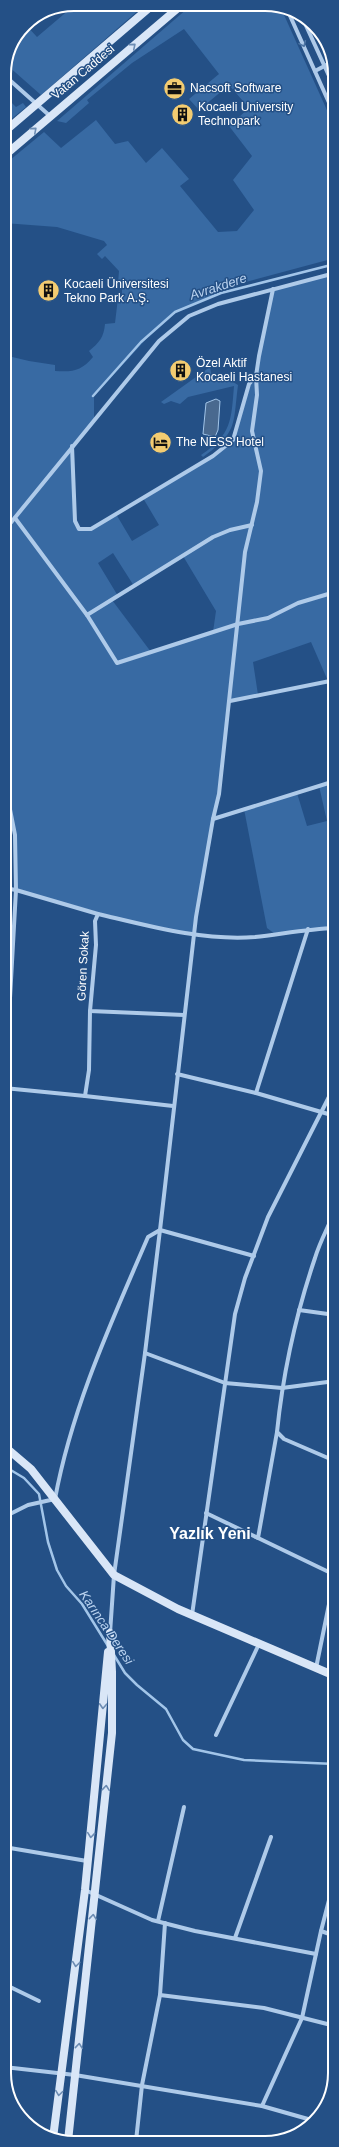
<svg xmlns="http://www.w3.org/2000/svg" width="339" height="2147" font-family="Arial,sans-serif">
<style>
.green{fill:#386aa3;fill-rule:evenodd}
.water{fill:#49698f;stroke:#a2c5e9}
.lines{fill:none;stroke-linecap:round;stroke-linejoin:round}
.stream{stroke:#a2c5e9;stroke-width:2.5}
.street{stroke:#aecae9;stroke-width:4}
.secondary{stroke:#d9e6f7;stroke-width:8}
.oneway{stroke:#4d75a4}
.oneway2{stroke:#6c8cb3}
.labels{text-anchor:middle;stroke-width:3;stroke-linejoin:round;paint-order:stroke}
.street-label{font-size:12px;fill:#fff;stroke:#245086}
.poi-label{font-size:12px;fill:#fff;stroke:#245086;text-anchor:start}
.water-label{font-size:13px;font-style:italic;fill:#bad3f0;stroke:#245086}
.district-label{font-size:16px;font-weight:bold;fill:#fff;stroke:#245086}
.rim{fill:none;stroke:#fff;stroke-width:2}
</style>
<rect width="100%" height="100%" fill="#245086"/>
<g class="green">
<path d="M280,6l55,122v130l-119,32 1,5 -42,17 -15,12 -66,72v24l-22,26 3,74 4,9h12l25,-15 16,27 27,-16 -16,-27c17,-10 82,-45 90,-59 11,-20 7,-45 23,-63l17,-87 62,-16v350l-4,1 4,10v46l-7,1 -17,-39 -58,20 5,33 -28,6 -11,93 -25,141 -41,-8 -137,-37 -1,-55 -11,-56v-424l25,6 26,4v6c19,1 26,0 38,-14l-4,-6c10,-8 15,-14 16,-27l10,-1 3,-25h4v-15h-4l1,-12 -14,-15 -3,3 -5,-5 10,-9 -3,-4 -47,-14 -53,-4v-58l40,-33 17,16 35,-28 19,24 13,-3 18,22 16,-15 27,31 -9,7 38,46 19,-1 17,-21 -21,-30 19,-24 -23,-30 20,-18 -20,-23 -30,25 -10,-11 30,-25 -35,-45 -52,34 -45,37 2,3 -23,20 -9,-2 131,-113zM113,553l21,33 49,-30 33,55 -3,21 -62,20 -39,-52 6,-4 -20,-33z"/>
<polygon points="141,8 41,95 7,65 25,24 37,37 70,9"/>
<polygon points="4,95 16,107 23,103 26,107 4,125"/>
<path d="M210,367l2,12 21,3 5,3c-5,40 0,47 -35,72l-2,-2c31,-21 30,-34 33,-69l-46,11 -8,7 -9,-3 -7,3 -3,-2z"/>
<polygon points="335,781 335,928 275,934 267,928 244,809 297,793 307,826 327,821 319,786"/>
</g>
<polygon class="water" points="216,399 220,401 218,430 215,437 203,434 206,403"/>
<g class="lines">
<g class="stream">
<polyline points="93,396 141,342 175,312 221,293 335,264"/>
<polyline points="4,1466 24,1478 39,1494 48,1542 57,1570 66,1586 82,1604 108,1646"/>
<polyline points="114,1655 125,1673 137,1685 166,1709 183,1740 193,1749 244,1760 335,1764"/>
</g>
<g class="street">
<polyline points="287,9 335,116"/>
<polyline points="303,19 335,89"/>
<polyline points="315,71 332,62"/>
<polyline points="4,75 50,116"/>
<polyline points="72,446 75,521 79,529 91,529 213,456 233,440 249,384 256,376"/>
<polyline points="15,518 87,615 213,537 230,530 252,525"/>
<polyline points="4,531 159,341 189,316 218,304 335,273"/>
<polyline points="87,615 117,663 238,624 268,618 298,603 335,592"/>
<polyline points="230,701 335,680"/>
<polyline points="4,779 15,835 16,890 5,1088 4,1141"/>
<polyline points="4,819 11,818"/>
<polyline points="213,819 219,794 245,552 257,502 261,471 252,431 257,395 256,376 259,356 273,289"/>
<polyline points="4,888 16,890 98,914 95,921 96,945 90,1011 184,1015"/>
<path d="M98,914c51,12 104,27 157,23 27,-3 53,-8 80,-9"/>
<polyline points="90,1011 89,1070 85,1096 173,1106"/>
<polyline points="177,1074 256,1093 335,1116"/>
<polyline points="4,1088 85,1096"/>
<polyline points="256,1093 308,929"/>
<path d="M335,1210c-6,16 -15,31 -20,48 -19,56 -32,115 -38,174l7,7 51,22"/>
<polyline points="327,1230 335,1234"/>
<polyline points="299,1310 335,1315"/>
<polyline points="145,1353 225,1383 282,1388 335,1381"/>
<polyline points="206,1513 258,1538 277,1432"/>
<path d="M4,1517l24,-12 27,-6c17,-92 56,-176 93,-262l12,-7 36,-313 17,-98 122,-38"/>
<polyline points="256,1537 335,1575"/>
<polyline points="192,1615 235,1314 245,1278 268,1217 335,1085"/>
<polyline points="110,1633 114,1575 145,1353 160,1230 254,1256"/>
<polyline points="316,1668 335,1575"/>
<polyline points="216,1735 259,1644"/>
<polyline points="4,1847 87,1861"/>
<polyline points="335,1877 321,1931 335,1936"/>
<polyline points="85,1890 152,1920 195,1931 316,1954"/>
<polyline points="158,1921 184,1807"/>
<polyline points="235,1938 271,1837"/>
<polyline points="4,1984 39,2001"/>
<polyline points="160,1995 264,2008 335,2026"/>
<polyline points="4,2067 75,2075 262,2106 302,2018 321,1931"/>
<polyline points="262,2106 315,2121"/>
<polyline points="136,2141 142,2085 160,1995 165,1923"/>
</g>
<g class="secondary">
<polyline points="4,132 149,8"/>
<polyline points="4,156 178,8"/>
<polyline points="4,1446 31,1469 114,1575 178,1609 335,1676"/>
<polyline points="53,2138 85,1890 108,1652"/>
<polyline points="68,2141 112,1733 112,1672 110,1633"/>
</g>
</g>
<defs><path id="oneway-chevron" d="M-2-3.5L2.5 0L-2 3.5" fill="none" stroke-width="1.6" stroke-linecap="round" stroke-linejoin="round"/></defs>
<use class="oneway" href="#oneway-chevron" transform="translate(303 44) rotate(66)"/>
<g class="oneway2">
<use href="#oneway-chevron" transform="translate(133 46) rotate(-40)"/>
<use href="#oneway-chevron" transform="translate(34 130) rotate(-41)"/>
<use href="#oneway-chevron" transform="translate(103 1706) rotate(93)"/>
<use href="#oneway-chevron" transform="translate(106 1788) rotate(-84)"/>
<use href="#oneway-chevron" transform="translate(91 1835) rotate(96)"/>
<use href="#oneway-chevron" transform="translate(93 1917) rotate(-84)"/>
<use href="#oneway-chevron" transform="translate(76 1964) rotate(97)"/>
<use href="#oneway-chevron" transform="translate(79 2046) rotate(-84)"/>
<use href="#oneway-chevron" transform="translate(59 2093) rotate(98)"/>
</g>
<defs>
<symbol id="office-disc" viewBox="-11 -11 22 22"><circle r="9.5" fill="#f3cc71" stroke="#245086"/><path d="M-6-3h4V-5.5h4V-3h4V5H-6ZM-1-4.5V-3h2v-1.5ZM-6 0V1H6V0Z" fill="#111"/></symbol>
<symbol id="building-disc" viewBox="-11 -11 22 22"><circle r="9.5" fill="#f3cc71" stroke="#245086"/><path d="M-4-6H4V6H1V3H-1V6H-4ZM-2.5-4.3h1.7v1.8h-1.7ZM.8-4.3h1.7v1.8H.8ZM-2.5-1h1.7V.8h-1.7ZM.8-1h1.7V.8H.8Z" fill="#111"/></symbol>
<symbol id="hotel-disc" viewBox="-11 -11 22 22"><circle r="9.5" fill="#f3cc71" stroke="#245086"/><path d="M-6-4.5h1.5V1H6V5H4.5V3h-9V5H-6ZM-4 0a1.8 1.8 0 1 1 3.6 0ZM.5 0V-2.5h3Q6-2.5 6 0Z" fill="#111"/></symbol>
</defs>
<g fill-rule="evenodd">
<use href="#office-disc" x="162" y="76" width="25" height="25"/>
<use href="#building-disc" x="170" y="102" width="25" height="25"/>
<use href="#building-disc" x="36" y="278" width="25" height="25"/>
<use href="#building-disc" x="168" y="358" width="25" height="25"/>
<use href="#hotel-disc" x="148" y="430" width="25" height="25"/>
</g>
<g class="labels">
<g class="street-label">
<text transform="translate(83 72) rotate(-40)" y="4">Vatan Caddesi</text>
<text transform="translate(83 966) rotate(-87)" y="4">Gören Sokak</text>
</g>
<g class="poi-label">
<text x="190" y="92">Nacsoft Software</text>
<text x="198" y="111">Kocaeli University<tspan x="198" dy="14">Technopark</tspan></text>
<text x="64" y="288">Kocaeli Üniversitesi<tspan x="64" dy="14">Tekno Park A.Ş.</tspan></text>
<text x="196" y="367">Özel Aktif<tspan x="196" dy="14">Kocaeli Hastanesi</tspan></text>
<text x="176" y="446">The NESS Hotel</text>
</g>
<g class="water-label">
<text transform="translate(218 286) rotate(-18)" y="5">Avrakdere</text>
<text transform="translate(107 1627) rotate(56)" y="5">Karınca Deresi</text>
</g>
<g class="district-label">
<text x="210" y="1539">Yazlık Yeni</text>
</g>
</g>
<path d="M0 0H339V2147H0ZM74 11H265A63 63 0 0 1 328 74V2073A63 63 0 0 1 265 2136H74A63 63 0 0 1 11 2073V74A63 63 0 0 1 74 11Z" fill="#245086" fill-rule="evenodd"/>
<path class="rim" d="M74 11H265A63 63 0 0 1 328 74V2073A63 63 0 0 1 265 2136H74A63 63 0 0 1 11 2073V74A63 63 0 0 1 74 11Z"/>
</svg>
